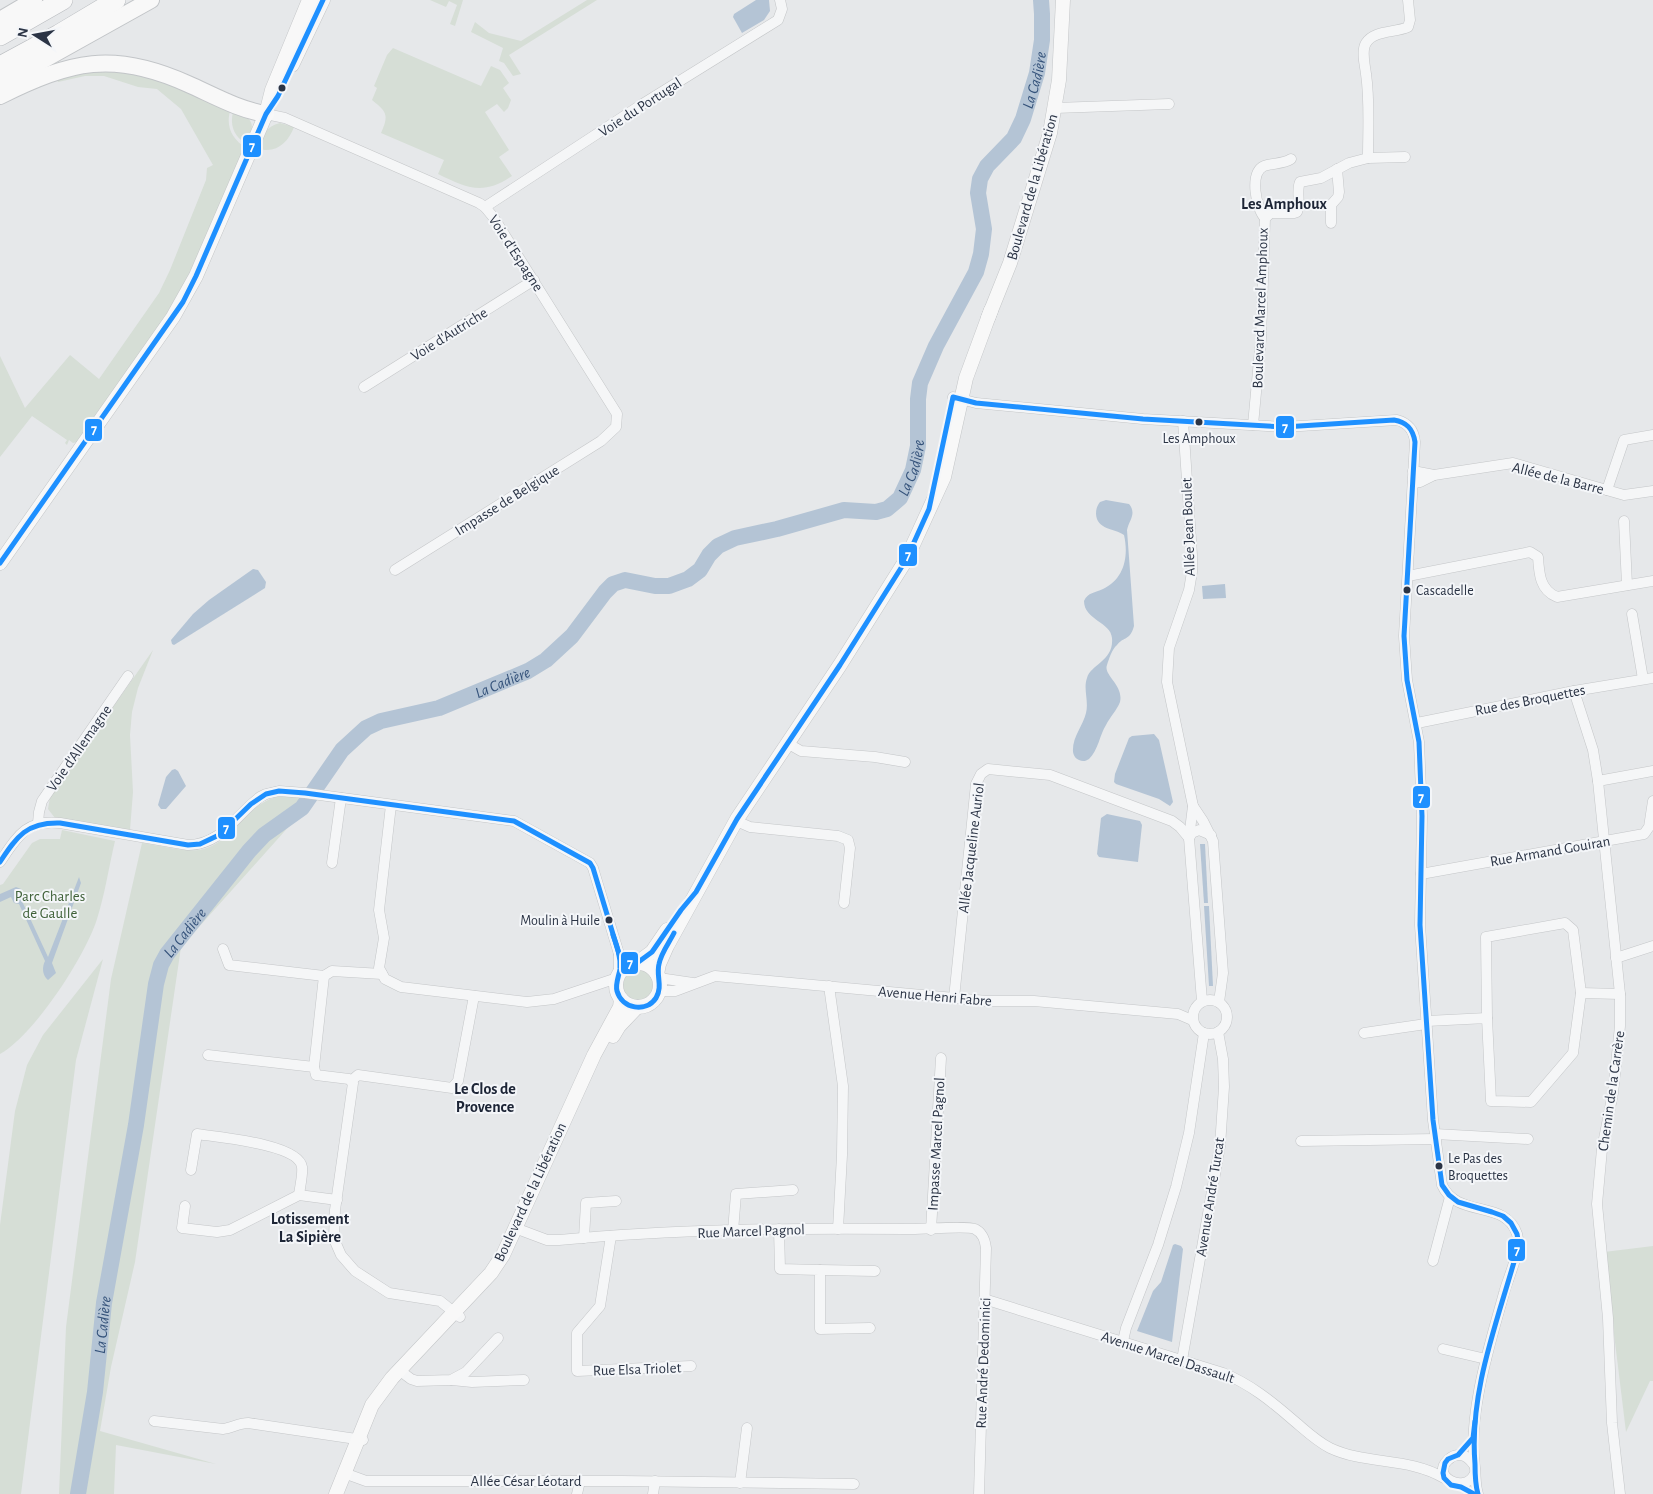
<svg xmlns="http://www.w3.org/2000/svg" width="1653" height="1494" font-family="'Alegreya Sans',sans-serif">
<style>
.green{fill:#d6ded6}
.water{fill:#b4c4d5}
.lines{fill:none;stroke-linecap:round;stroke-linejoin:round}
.river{stroke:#b4c4d5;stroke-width:16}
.street-casing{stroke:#c4c6c8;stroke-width:11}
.secondary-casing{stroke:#c4c6c8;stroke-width:15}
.primary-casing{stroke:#c2c5c8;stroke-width:18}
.highway-casing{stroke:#b8bbbf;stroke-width:20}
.street{stroke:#f5f6f7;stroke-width:10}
.secondary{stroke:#f8f8f8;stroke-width:14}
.primary{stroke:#f8f8f8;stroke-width:16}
.highway{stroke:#f8f8f8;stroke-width:19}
.bus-1-casing{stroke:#f4f6f9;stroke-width:9}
.bus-1{stroke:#1e90ff;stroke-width:5}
.bus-dot{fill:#2b3445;stroke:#f4f6f9;stroke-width:2}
.labels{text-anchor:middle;stroke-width:4;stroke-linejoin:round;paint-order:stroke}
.bus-label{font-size:14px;fill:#2b3445;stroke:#f4f6f9;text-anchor:start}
.street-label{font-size:15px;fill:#2b3445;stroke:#f4f6f9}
.park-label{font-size:15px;fill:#3f6138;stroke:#f4f6f9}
.water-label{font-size:16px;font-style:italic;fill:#34527a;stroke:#f4f6f9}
.neighbourhood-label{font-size:16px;font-weight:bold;fill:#1d2536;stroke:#f4f6f9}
.line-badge{stroke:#f4f6f9;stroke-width:2}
.badge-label{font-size:14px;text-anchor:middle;font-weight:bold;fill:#fff}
</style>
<rect width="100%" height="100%" fill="#e6e8ea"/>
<g class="green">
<polygon points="430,0 463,0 455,26 450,24 457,5 449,1 446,7"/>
<polygon points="587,0 597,0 509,55 521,74 513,76 504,63 499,61 503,48 471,32 475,22 489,33 521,41"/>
<path d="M393,48l88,38 10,-20 9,4 9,13 -6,5 8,12 -3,8 -4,4 -7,-8 -12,8 24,38 -10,7 13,19c-29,20 -45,12 -74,-2l6,-14 -63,-27c8,-18 6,-21 -9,-33l5,-12 -3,-2 13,-31z"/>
<path d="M95,68l48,5 88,35c-6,17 0,30 15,40l-62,141 -104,152 -7,2 -4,-3 -2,5 -2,-2 2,-3 -35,-24 -32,41v-101l25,52 45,-53 29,24 60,-86 11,-23 36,-90 1,-12 6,-3 -32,-56 -24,-20 -19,-2 -34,-11h-19l-27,6 -2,-6z"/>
<path d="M234,109c19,11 22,13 13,35 -14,-7 -18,-21 -13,-35z"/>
<path d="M280,123l14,4c-6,16 -19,28 -37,21 6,-12 9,-22 23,-25z"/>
<polygon points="153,650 138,688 132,712 130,735 133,792 130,830 55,818 48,809 50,797"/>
<path d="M280,796l24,2 5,6 -128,143 -46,315 -24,105 -11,64 116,33 -100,-19 -2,49h-55l7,-167 45,-348 31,-136c16,2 41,9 57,7 35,-6 44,-46 81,-54z"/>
<path d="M62,830l53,11c-6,25 -10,53 -18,78 -12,38 -63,116 -97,135v-169l3,-1 29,-41 8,-4h20z"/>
<polygon points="103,959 76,1060 21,1494 0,1494 0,1225 15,1111 27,1065 43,1035"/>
<circle cx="638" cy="985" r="15"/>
<polygon points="1653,1246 1653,1381 1650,1381 1626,1432 1604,1252"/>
</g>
<g class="water">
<polygon points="756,0 769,0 770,11 764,20 742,33 733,17 734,14"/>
<path d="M1106,500l23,4c8,10 0,16 -2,26l7,96c-4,15 -10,10 -17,19 -5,4 -8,14 -10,20 -4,10 17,20 13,37 -3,8 -10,15 -14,23 -6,9 -8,26 -17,34 -3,2 -6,3 -10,1 -4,-2 -5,-4 -6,-8 -1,-15 10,-26 13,-39 3,-12 -3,-24 1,-35 4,-14 27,-17 25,-40 -1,-16 -28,-18 -28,-37 4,-9 11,-8 19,-12 21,-10 26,-32 21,-54 -10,-7 -27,-5 -28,-21 0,-5 1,-8 4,-12z"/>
<polygon points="253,569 258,570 266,582 265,588 174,645 172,644 171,640 193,614 209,600"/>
<polygon points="1225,584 1226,598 1203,599 1202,586"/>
<polygon points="1154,734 1159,740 1173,802 1170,806 1159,799 1116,784 1114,782 1115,774 1129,738 1132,736"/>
<polygon points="175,769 178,771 186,786 166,809 161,809 158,805 166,777 172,770"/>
<polygon points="1107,814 1140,821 1142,825 1138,862 1099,857 1097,854 1101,818"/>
<polygon points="1200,844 1205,844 1208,903 1204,903"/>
<path d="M79,877l2,6 -29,80 4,10 -8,7c-6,-5 -6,-13 -3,-19l-26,-57 -5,-1 -3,-6 -11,5v-8l16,-7 5,2 3,5 -2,7 26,56z"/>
<polygon points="1204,906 1209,906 1213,986 1209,986"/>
<polygon points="1175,1244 1181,1246 1183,1249 1172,1342 1137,1331 1153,1291 1161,1282 1173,1245"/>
</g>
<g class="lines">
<path class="river" id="s1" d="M78,1494l17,-102 9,-89 32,-178 20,-141 5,-19 6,-11 82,-103 15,-16 38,-27 40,-58 24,-22 15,-7 58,-13 89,-37 18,-11 26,-24 33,-44 8,-8 12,-4 30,6h14l19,-7 12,-9 9,-15 9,-9 17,-8 42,-9 67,-19 32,2 11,-3 13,-11 13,-28 5,-24v-47l2,-16 16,-37 40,-74 5,-18 3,-25 -6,-36 2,-14 7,-13 27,-28 9,-19 14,-46 5,-33v-26l-1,-14"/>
<defs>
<g id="street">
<polyline points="1055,108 1169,104"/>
<polyline points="266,114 285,118 479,203 485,207 494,218 617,414 616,427 601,441 395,570"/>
<polyline points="1368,158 1405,157"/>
<polyline points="485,207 641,105 778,20 782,9 780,0"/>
<path d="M1265,218c-9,-9 -16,-45 -1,-52 9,-3 19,-2 27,-7"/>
<polyline points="1331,223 1331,205 1338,197 1339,192 1337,169"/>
<polyline points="364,387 534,280"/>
<path d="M953,397l23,6 167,16 141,8 113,-7c11,3 17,11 18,22l-11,194 3,44 12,62 3,74 -2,109 13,195 9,65c15,34 64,14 75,49 5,16 -9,43 -13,59 -14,51 -37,122 -29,175 1,9 0,17 3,26"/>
<polyline points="1183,421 1192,555 1192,572 1189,590 1169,648 1167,682 1193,806 1189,838 1202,1001"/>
<path d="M1253,425l8,-87 4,-120 6,-5h23l3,-1c4,-10 -1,-21 3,-30l21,-4 28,-15 19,-5c0,-28 2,-57 -2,-84 -1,-9 -5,-23 0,-31 8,-13 29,-10 42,-16l2,-7 -2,-20"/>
<polyline points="1434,475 1513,463 1624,495 1653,491"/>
<polyline points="1413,483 1420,482 1434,475 1413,471"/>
<polyline points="1607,490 1624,440 1653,435"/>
<polyline points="1624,521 1627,585"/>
<path d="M1408,576l122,-24 8,5c1,17 2,33 19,40l96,-16"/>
<polyline points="1632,614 1643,679"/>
<polyline points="1574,691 1593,750 1598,781 1620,994 1620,1026 1613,1093 1602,1149 1597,1204 1608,1318 1612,1423 1620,1494"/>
<polyline points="1417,723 1574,691 1653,678"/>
<polyline points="787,743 801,751 875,757 905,762"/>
<polyline points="1598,781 1653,771"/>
<polyline points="391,805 379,910 384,938 379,968 385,979 401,987 527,1002 554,999 617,978"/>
<polyline points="1193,806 1203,821 1213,841 1223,973 1219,1002"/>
<polyline points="737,819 741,823 750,827 838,836 848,840 850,848 844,903"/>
<polyline points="38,823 39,812 42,801 128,676"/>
<path d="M0,862c17,-25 26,-43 60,-39l128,22c33,0 48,-30 72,-48l6,-3 13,-3 26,2 209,28 76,42 3,5 26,86v19"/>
<polyline points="332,863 341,798"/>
<polyline points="1421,874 1644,834 1649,827 1653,801"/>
<polyline points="223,949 229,965 324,976 332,971 382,974"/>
<polyline points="619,954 631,964"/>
<polyline points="1616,958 1653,946"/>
<polyline points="659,978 693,983"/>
<polyline points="829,986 843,1086 842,1155 838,1229"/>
<polyline points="660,991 675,991 715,976 987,1001 1034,1001 1178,1014 1192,1020"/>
<polyline points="954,998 976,784 981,774 988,769 1050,775 1172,821 1180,827 1189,838 1192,833 1199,830 1211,835"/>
<circle cx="1210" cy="1017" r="17"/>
<polyline points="1487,1018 1486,937 1565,923 1573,930 1581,993"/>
<polyline points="1427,1021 1487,1018 1491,1101 1531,1102 1573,1053 1581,993 1620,994"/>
<polyline points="1364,1033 1426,1024"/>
<polyline points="208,1055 314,1067 316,1075 349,1079 351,1081 358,1075 452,1088 458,1081 474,996"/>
<polyline points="314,1067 324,976"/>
<polyline points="351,1081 353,1083 335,1210 334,1239 341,1255 355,1271 389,1293 440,1301 460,1317"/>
<polyline points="1435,1134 1528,1139"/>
<polyline points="1301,1141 1436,1139"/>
<path d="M191,1170l6,-36c20,3 102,10 105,33 1,8 -2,19 -3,28"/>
<polyline points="185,1206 182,1228 217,1232 230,1230 299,1195 337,1200"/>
<path d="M515,1228l32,12h12c116,-11 233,-12 348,-11 14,1 59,-4 68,0 8,4 10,11 11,19l-7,246"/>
<polyline points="779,1229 780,1269 820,1270 820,1329 870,1328"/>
<polyline points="931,1230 941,1058"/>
<polyline points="733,1231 736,1194 793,1190"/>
<polyline points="611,1236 600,1306 577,1333 577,1371 691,1366"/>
<polyline points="584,1238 586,1203 616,1201"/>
<polyline points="1433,1261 1450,1197"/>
<polyline points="820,1270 875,1271"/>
<path d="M984,1299l239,74c27,11 48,28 70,47 12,10 23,21 37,28 36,17 79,9 114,30"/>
<polyline points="1123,1341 1126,1328 1158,1245 1176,1187 1189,1133 1204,1033"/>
<polyline points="1443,1349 1486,1359"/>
<polyline points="1182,1360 1220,1146 1224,1087 1223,1059 1218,1032"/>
<polyline points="399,1370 411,1379 417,1381 451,1380 466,1372 498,1338"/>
<polyline points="452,1380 472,1382 524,1380"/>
<path d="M154,1421l69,8c9,-1 16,-6 25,-6l115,17"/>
<path d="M1474,1465c-4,-6 -9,-11 -16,-10 -4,0 -7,2 -10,5 -18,16 16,34 26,15"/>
<polyline points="344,1473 366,1481 622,1481 854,1484"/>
<polyline points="740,1483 747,1428"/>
<polyline points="577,1494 580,1481"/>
<polyline points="653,1494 655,1481"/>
</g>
<g id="secondary">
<polyline points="292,65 323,0"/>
<polyline points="988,318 1010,263 1050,133 1059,80 1063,0"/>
<polyline points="0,563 173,317 196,276 266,114 272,90 309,0"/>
<circle cx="638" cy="985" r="22"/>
<polyline points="637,963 652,952 667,930"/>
<polyline points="657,974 659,964 667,946 737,819 840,665 906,560 944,477 966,378 991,310"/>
<polyline points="613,1036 619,1026 637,1007"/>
<polyline points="336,1494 372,1405 392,1378 491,1273 503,1255 594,1055 620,1007 621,999"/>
</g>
<g id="primary">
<polyline points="0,20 34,0"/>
<polyline points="4,82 151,0"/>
<path d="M0,96c71,-35 113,-46 188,-12 25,11 51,26 78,30"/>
</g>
<g id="highway">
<polyline points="0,36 63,0"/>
<polyline points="0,66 59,34 116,0"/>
</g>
</defs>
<use href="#street" class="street-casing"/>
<use href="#secondary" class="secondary-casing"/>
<use href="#primary" class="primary-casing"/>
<use href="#highway" class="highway-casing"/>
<use href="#street" class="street"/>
<use href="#secondary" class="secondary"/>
<use href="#primary" class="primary"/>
<use href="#highway" class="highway"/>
<defs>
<g id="bus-1">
<polyline points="0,563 183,302 196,276 266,114 278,96 323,0"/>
<path d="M0,862c17,-26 27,-40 60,-39l128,22 12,-1 19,-9 32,-31 15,-10 13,-3 26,2 209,28 76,42 3,5 26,86 12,10 6,-1 15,-11 29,-42 15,-18 41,-73 103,-154 66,-105 23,-51 24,-112 23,6 167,16 141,8 110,-7c13,2 19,9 21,22l-11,194 3,44 12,62 3,74 -2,109 13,195 9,65 7,10 9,7 34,10 11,4 8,7 6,11 1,6 -2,15c-19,68 -47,137 -41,209 0,10 0,20 3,30"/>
<path d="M613,935c4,11 8,22 7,34 -1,7 -5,15 -3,22 5,18 29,22 39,7 7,-12 0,-22 3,-34 2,-11 10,-21 15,-31"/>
<polyline points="1474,1494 1461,1487 1451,1485 1444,1478 1443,1473 1445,1463 1448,1459 1458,1455 1473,1438 1475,1421"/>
</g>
</defs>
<use href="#bus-1" class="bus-1-casing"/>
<use href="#bus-1" class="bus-1"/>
</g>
<g class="bus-dot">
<circle cx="282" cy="88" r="4.5"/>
<circle cx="1199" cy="422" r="4.5"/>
<circle cx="1407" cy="590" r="4.5"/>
<circle cx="609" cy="920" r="4.5"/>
<circle cx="1439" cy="1166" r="4.5"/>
</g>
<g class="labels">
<g class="bus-label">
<text x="1199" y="443" text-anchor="middle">Les Amphoux</text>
<text x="1416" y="595">Cascadelle</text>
<text x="600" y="925" text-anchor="end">Moulin à Huile</text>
<text x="1448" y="1163">Le Pas des<tspan x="1448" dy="17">Broquettes</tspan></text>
</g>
<g class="street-label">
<text transform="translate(640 107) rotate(-33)" y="5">Voie du Portugal</text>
<text transform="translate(1032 187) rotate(-74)" y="5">Boulevard de la Libération</text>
<text transform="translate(516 253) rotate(57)" y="5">Voie d'Espagne</text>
<text transform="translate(1260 308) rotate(-88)" y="5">Boulevard Marcel Amphoux</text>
<text transform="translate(449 334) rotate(-32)" y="5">Voie d'Autriche</text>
<text transform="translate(1558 478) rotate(14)" y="5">Allée de la Barre</text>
<text transform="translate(507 500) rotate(-32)" y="5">Impasse de Belgique</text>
<text transform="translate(1188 527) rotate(-92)" y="5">Allée Jean Boulet</text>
<text transform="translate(1530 700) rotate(-11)" y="5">Rue des Broquettes</text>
<text transform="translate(79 748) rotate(-55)" y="5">Voie d'Allemagne</text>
<text transform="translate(971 848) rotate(-83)" y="5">Allée Jacqueline Auriol</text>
<text transform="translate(1550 851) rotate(-10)" y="5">Rue Armand Gouiran</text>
<text transform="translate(935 996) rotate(5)" y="5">Avenue Henri Fabre</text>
<text transform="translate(1611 1091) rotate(-82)" y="5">Chemin de la Carrère</text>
<text transform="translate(936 1144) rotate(-87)" y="5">Impasse Marcel Pagnol</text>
<text transform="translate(530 1192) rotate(-65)" y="5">Boulevard de la Libération</text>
<text transform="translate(1210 1197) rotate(-81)" y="5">Avenue André Turcat</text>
<text transform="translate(751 1231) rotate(-2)" y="5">Rue Marcel Pagnol</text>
<text transform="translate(1168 1357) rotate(18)" y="5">Avenue Marcel Dassault</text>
<text transform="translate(983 1363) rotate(-88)" y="5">Rue André Dedominici</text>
<text transform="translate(637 1369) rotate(-2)" y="5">Rue Elsa Triolet</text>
<text x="526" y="1486">Allée César Léotard</text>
</g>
<g class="park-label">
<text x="50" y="901">Parc Charles<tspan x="50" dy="17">de Gaulle</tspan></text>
</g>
<g class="water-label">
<text dy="6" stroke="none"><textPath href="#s1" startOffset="1914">La Cadière</textPath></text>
<text dy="6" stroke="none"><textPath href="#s1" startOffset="1494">La Cadière</textPath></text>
<text dy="6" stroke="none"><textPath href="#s1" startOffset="996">La Cadière</textPath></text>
<text dy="6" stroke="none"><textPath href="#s1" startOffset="576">La Cadière</textPath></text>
<text dy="6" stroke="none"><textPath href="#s1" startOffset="171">La Cadière</textPath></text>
</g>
<g class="neighbourhood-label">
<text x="1284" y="209">Les Amphoux</text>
<text x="485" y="1094">Le Clos de<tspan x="485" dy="18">Provence</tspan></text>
<text x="310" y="1224">Lotissement<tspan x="310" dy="18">La Sipière</tspan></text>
</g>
</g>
<g class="line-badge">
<rect x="242" y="134" width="20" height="24" rx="5" fill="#1e90ff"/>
<rect x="1275" y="415" width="20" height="24" rx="5" fill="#1e90ff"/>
<rect x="84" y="418" width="19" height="24" rx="5" fill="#1e90ff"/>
<rect x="898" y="543" width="20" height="24" rx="5" fill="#1e90ff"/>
<rect x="1412" y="785" width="19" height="24" rx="5" fill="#1e90ff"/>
<rect x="217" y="816" width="19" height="24" rx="5" fill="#1e90ff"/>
<rect x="620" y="951" width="19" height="24" rx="5" fill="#1e90ff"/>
<rect x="1507" y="1238" width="19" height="24" rx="5" fill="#1e90ff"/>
</g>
<g class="badge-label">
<text x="252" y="151">7</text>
<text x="1285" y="432">7</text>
<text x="94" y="434">7</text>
<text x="908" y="560">7</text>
<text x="1421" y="802">7</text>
<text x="226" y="833">7</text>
<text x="630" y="968">7</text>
<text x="1517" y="1255">7</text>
</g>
<g transform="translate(35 35) rotate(281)" stroke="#f4f6f9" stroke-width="4" paint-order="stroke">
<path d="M0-4L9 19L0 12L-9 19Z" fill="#2b3445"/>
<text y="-8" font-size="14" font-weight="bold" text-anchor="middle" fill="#2b3445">N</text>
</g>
</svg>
